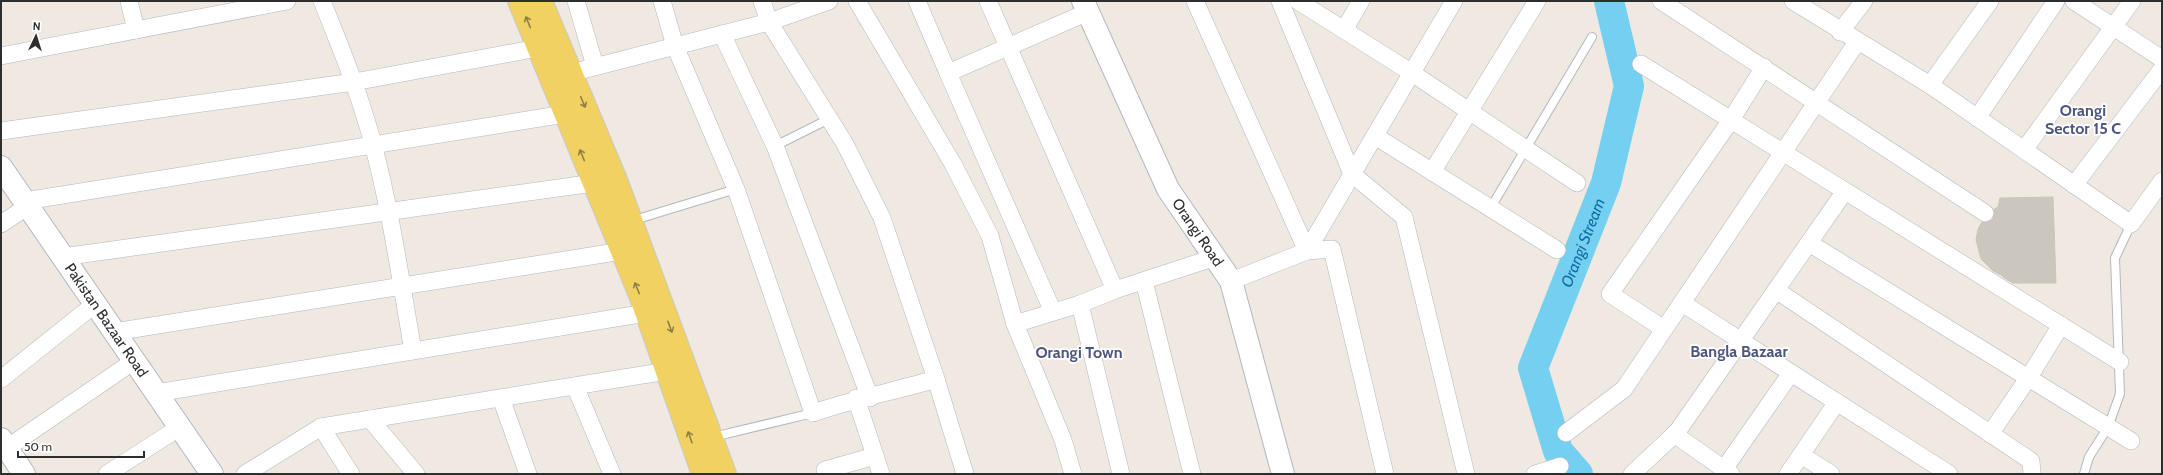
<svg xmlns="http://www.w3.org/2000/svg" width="2163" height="475" font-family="Cabin,sans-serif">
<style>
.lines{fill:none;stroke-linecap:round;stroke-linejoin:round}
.river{stroke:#75cff0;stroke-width:30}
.building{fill:#cbc7bf;stroke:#cbc5ba}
.lane-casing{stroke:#b4b7c1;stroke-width:10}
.street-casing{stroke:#b4b7c1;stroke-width:18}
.secondary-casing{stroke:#b4b7c1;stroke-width:24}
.primary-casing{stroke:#c9c9c9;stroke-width:24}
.lane{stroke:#fff;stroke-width:8}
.street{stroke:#fff;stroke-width:17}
.secondary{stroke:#fff;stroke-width:22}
.primary{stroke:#f2d163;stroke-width:22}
.oneway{stroke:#908048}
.labels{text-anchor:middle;stroke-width:3.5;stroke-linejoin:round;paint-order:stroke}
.street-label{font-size:15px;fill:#2e2e2e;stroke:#fff}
.neighbourhood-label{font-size:16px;font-weight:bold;fill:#4d5680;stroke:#fff}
.water-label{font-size:16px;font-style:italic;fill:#0d6fa3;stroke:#fff}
</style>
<rect width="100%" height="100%" fill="#efe9e1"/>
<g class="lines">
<path class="river" id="s1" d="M1578,474l-20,-23 -25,-83 73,-185 23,-97 -20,-85"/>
</g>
<polygon class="building" points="2053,197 2056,283 2013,283 2003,277 2003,276 1993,271 1981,259 1976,240 1978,229 1982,222 1989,222 1993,219 1994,209 1998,207 2000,198"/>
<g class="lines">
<defs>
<g id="lane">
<polyline points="775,146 829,119"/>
<polyline points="1490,209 1592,37"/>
<polyline points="631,221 736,189"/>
<polyline points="713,437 813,413"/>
<polyline points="2084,474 2089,457 2108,427 2120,394 2115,258 2131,224"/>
</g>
<g id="street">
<polyline points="129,1 136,30"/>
<path d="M322,1c19,47 38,94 51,143 18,68 28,138 40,207"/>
<polyline points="576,1 595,66"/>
<path d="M662,1l13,45 61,143 77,224c41,-14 82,-22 123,-34l-54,-161 -37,-74 -76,-122 -7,-21"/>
<polyline points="857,1 953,164 990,236 1015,324 1080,304"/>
<polyline points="917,1 948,73 1088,12"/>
<polyline points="988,1 1115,290 1216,257"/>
<polyline points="1195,1 1307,251 1231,281"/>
<polyline points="1280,1 1352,174 1404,217 1466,474"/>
<polyline points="1298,1 1412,73 1577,183"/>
<polyline points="1661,1 1985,213"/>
<polyline points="1793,1 1930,85 2131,224 2162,181"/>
<polyline points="2074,1 2162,59"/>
<polyline points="1344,30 1361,1"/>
<polyline points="1840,32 1864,1"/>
<polyline points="722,34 775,146 870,398"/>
<polyline points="1,56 287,1"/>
<polyline points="1641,64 2120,362"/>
<polyline points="571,73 769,22 829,1"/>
<polyline points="948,73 1053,312"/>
<polyline points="1930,85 1990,1"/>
<polyline points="1977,118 2056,1"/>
<polyline points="1,131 354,82 538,48"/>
<polyline points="1375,136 1557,250"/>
<polyline points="2024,150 2132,1"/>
<polyline points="1432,172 1537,1"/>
<polyline points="2074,185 2162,69"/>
<polyline points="25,201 565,114"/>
<polyline points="1,224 28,206"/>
<polyline points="1809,243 2131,441"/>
<polyline points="62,257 594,183"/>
<polyline points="1144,281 1192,474"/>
<polyline points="1115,290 1080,304 1121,474"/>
<polyline points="1776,290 2031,461 2032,474"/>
<polyline points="1682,303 1949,474"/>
<polyline points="1015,324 1063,440 1073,474"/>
<polyline points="1664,329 1610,294 1731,120 1764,67"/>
<polyline points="114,332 622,251"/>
<polyline points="1,379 95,304"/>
<polyline points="936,379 965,474"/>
<polyline points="575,386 612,474"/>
<polyline points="156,393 646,313"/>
<polyline points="501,398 528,474"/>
<polyline points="856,398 881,474"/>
<polyline points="370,419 416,474"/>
<polyline points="1566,433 1624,389 1857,42"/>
<polyline points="1674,434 1731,474"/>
<polyline points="1990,434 2029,377 2061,325"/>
<polyline points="7,448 134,361"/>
<polyline points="1801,455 1831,474"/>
<polyline points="1724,469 1791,373"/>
<polyline points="107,474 180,427"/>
<polyline points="245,474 321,427"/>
<polyline points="351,474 321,427 667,371"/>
<polyline points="826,474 825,470 875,456"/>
<polyline points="1385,474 1332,249 1307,251 1454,1"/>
<polyline points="1535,474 1560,466"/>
<polyline points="1632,474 1677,432 1845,191"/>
<polyline points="1788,474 1837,402"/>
</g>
<g id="secondary">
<path id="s2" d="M1083,1l85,188 63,92 52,193"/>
<path id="s3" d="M1,167l211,307"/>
<polyline points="1,439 24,474"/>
</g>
<g id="primary">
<polyline points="519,1 640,295 703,474"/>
<polyline points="541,1 616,180 725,474"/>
</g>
</defs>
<use href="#lane" class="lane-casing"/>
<use href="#street" class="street-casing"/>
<use href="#secondary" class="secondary-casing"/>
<use href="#primary" class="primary-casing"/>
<use href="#lane" class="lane"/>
<use href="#street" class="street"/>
<use href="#secondary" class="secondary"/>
<use href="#primary" class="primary"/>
</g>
<defs><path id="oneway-shaft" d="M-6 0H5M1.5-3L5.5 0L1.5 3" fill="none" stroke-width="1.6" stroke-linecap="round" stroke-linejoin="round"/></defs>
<g class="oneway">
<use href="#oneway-shaft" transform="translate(528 22) rotate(-112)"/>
<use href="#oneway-shaft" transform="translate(583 102) rotate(67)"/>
<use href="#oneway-shaft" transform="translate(582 155) rotate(-112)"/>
<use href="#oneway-shaft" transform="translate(637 288) rotate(-112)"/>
<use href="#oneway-shaft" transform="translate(670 327) rotate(70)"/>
<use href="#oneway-shaft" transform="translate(690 437) rotate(-109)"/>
</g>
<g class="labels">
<g class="street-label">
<text dy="5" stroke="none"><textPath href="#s2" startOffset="259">Orangi Road</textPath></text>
<text dy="5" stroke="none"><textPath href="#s3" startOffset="186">Pakistan Bazaar Road</textPath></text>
</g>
<g class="neighbourhood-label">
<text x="2083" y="116">Orangi<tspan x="2083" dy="18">Sector 15 C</tspan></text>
<text x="1739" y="357">Bangla Bazaar</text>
<text x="1079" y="358">Orangi Town</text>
</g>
<g class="water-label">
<text dy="6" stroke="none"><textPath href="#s1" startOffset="252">Orangi Stream</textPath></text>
</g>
</g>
<rect width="2163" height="475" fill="none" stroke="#2e2e2e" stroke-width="4"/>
<g transform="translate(36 36) rotate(4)" stroke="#ffffff" stroke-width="3" paint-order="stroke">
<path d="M0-3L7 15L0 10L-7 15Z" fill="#2e2e2e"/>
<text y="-6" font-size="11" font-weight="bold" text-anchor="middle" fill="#2e2e2e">N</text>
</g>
<path d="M18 451v6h126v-6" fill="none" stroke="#2e2e2e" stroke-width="2"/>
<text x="24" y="451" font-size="12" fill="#2e2e2e" stroke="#ffffff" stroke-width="3" paint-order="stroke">50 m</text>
</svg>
